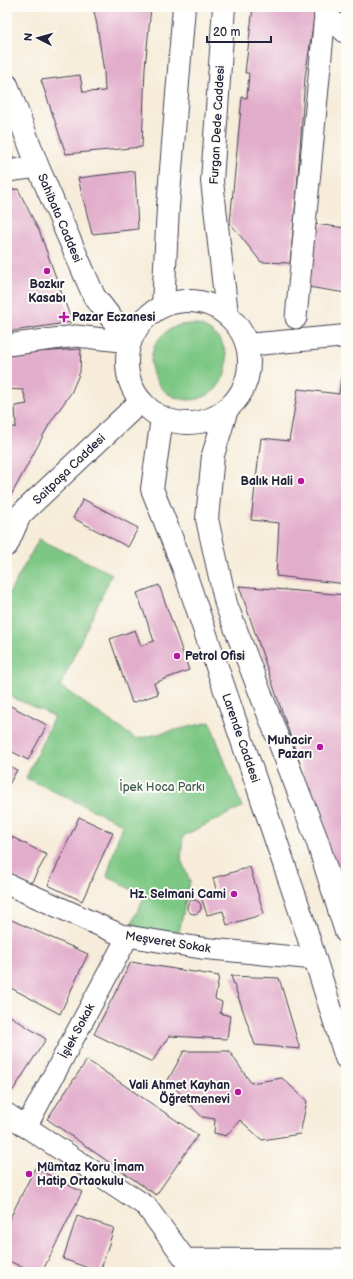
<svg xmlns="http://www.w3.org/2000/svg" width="353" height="1279" font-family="'Balsamiq Sans',sans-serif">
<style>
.green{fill:#7dc784;stroke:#507460}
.building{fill:#e2adcb}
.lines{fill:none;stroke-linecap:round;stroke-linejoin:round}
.minor-casing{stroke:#424053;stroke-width:23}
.tertiary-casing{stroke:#424053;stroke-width:24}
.secondary-casing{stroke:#424053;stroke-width:24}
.minor{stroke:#fff;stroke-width:21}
.tertiary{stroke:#fff;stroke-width:22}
.secondary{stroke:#fff;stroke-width:22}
.poi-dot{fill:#b5179e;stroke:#fdfcf7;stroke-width:1.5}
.labels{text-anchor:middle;stroke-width:4;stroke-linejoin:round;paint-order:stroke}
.street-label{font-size:12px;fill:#22223b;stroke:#fdfcf7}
.poi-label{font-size:12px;font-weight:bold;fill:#22223b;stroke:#fdfcf7;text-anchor:end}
.park-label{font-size:12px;fill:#425c55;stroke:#fdfcf7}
</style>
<rect width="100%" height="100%" fill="#fdfcf7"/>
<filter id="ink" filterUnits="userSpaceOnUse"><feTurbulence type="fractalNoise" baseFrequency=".025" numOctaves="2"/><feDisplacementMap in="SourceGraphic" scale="8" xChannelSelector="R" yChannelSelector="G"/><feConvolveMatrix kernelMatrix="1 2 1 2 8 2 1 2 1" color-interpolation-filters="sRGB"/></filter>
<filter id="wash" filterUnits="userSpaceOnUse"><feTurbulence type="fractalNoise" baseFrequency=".012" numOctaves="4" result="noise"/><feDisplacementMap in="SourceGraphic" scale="16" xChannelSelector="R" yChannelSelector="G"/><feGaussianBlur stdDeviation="0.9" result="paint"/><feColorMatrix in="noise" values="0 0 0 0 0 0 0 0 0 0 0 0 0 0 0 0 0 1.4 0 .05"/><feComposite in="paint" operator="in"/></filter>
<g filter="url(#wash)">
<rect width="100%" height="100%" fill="#f6ecd9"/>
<g class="green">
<circle cx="189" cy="362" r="38"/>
<polygon points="39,539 112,574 60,686 136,739 210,722 242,807 183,836 181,860 190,881 178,937 129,929 144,897 107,876 122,824 26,778 54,716 7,695 7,597"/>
</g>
<g id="blocks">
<g class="building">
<polygon points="93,7 151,7 145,68 142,147 66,154 41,80 80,75 83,92 105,91 104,72 97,25"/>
<polygon points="253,7 267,7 315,12 305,77 297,190 290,263 261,262 230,223 242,97 247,98 249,73 245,73"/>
<polygon points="7,141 15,162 7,163"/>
<polygon points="135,171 138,229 92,234 78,178"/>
<polygon points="18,189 40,233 72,322 7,332 7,272 10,273 7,231 7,190"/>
<polygon points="314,224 346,228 346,293 308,287"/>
<polygon points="81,349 80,372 71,393 50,423 7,503 7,428 16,427 15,406 27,404 23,390 7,389 7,354"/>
<polygon points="341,376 346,377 346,584 276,576 279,523 251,520 261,438 289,441 298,389 339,394"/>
<polygon points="83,499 138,528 128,547 73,518"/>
<polygon points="159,585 189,670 154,683 158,694 132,703 110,639 135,630 141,646 154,641 137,593"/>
<polygon points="239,586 346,595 346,898"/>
<polygon points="7,704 47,725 28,760 7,749"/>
<polygon points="7,765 17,770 7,788"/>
<polygon points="79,817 113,833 82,901 48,885"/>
<polygon points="12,837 47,855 30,885 7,873 7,846"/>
<polygon points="250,867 264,914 227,925 223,911 207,915 201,896 217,892 213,878"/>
<circle cx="194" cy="907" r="7"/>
<polygon points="7,918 88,954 60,1014 7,986"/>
<polygon points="131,962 219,976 215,999 222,1002 220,1013 230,1016 227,1039 169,1036 152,1062 94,1034"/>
<polygon points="231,976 279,978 300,1049 255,1045"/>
<polygon points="7,1014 46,1039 12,1092 7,1088"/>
<polygon points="184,1051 229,1051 251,1083 282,1078 307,1101 300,1134 262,1140 240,1120 226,1136 214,1133 215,1119 202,1117 168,1080"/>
<polygon points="87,1060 198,1135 156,1195 47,1119"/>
<polygon points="35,1168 82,1192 42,1272 32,1272 7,1260 7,1224"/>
<polygon points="77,1216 114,1228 100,1272 63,1259"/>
</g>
</g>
</g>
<g filter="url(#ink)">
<use href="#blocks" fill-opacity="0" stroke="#424053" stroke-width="1"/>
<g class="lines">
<defs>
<g id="minor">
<polyline points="326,7 325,14 346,33"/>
<polyline points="7,171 38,167"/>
<polyline points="296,318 325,14"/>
<polyline points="7,345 76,336 130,342"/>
<polyline points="7,884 121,935 201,948 315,959"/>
<polyline points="7,1114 146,1206 185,1259 346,1260"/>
<polyline points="26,1127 128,936"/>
</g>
<g id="tertiary">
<polyline points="7,85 38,167 94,296 130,342"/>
<polyline points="247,345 346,336"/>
</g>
<g id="secondary">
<polyline points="224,7 212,181 227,314"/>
<circle cx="188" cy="362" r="61"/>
<polyline points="163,306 168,207 184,7"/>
<polyline points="227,409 213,455 207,519 226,604 317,840 346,932"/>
<polyline points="162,418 152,489 183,567 302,917 346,1058"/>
<polyline points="7,545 20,515 141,401"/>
</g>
</defs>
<use href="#minor" class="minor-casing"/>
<use href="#tertiary" class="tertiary-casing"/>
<use href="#secondary" class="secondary-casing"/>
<use href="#minor" class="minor"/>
<use href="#tertiary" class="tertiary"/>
<use href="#secondary" class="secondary"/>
</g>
</g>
<g class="poi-dot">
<circle cx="47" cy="271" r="4"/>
<path d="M62 311h4v4h4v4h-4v4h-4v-4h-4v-4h4z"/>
<circle cx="301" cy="481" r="4"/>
<circle cx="177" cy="656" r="4"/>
<circle cx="320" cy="747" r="4"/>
<circle cx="234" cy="894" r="4"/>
<circle cx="238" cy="1092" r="4"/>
<circle cx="29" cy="1174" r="4"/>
</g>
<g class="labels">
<g class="street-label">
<text transform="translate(217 125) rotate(-87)" y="4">Furgan Dede Caddesi</text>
<text transform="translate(60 218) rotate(67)" y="4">Sahibata Caddesi</text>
<text transform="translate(69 469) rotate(-44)" y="4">Saitpaşa Caddesi</text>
<text transform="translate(241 738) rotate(71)" y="4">Larende Caddesi</text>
<text transform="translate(168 942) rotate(9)" y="4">Meşveret Sokak</text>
<text transform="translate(77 1031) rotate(-62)" y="4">İşlek Sokak</text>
</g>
<g class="poi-label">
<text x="47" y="288" text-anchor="middle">Bozkır<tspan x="47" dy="14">Kasabı</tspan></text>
<text x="72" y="321" text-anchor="start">Pazar Eczanesi</text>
<text x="293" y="485">Balık Hali</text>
<text x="185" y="660" text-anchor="start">Petrol Ofisi</text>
<text x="312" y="744">Muhacir<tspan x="312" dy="14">Pazarı</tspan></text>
<text x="226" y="898">Hz. Selmani Cami</text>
<text x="230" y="1089">Vali Ahmet Kayhan<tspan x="230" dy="14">Öğretmenevi</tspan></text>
<text x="37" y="1171" text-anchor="start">Mümtaz Koru İmam<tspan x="37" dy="14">Hatip Ortaokulu</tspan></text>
</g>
<g class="park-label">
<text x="162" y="791">İpek Hoca Parkı</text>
</g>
</g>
<rect width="353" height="1279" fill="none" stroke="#fdfcf7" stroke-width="24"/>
<g transform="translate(38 38) rotate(276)" stroke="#fdfcf7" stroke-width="3" paint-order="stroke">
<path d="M0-3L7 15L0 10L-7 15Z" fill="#22223b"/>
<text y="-6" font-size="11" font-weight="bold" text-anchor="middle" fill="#22223b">N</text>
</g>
<path d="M207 36v6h64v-6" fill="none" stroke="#22223b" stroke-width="2"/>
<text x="213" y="36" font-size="12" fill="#22223b" stroke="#fdfcf7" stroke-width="3" paint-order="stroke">20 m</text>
</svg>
